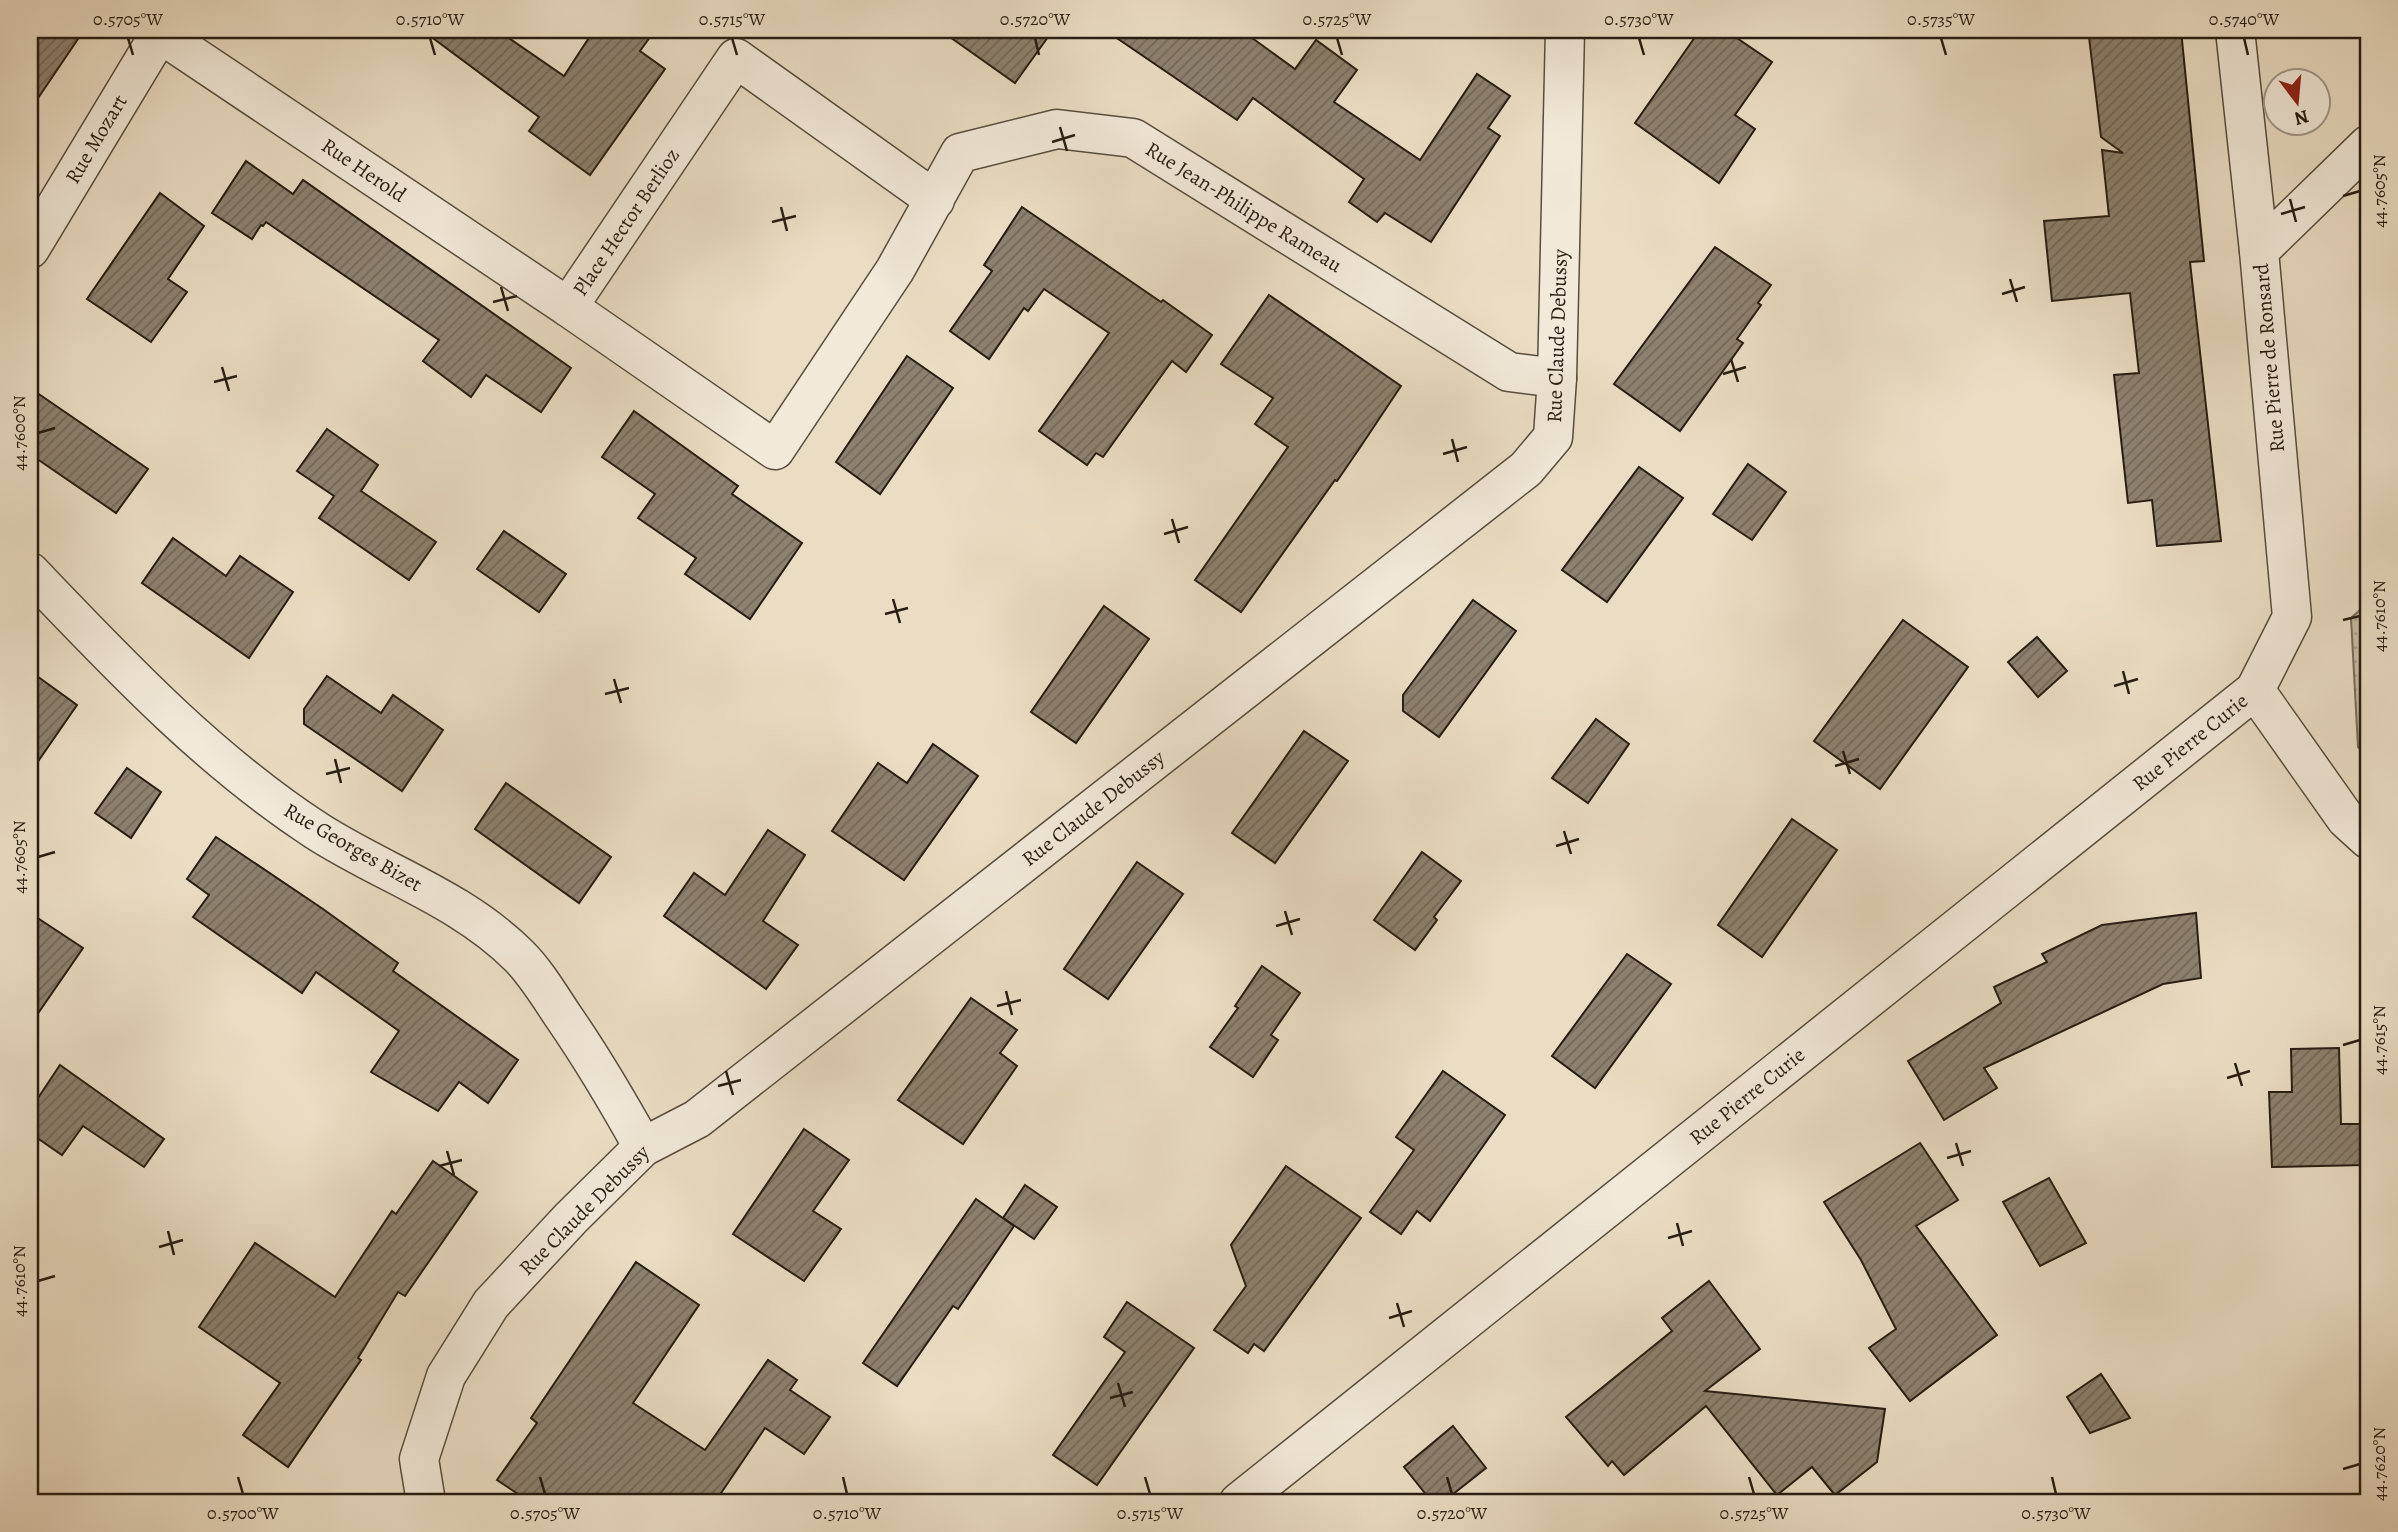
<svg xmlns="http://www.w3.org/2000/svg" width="2398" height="1532" font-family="Alegreya,serif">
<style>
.park{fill:url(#park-dots);stroke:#786c5c;stroke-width:2}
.building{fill:url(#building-hatch);stroke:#271d13;stroke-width:2}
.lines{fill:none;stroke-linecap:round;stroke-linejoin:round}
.minor-casing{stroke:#584d3f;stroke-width:41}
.minor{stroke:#f2e9d9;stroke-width:38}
.ticks{fill:none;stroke:#271d13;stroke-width:2.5}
.labels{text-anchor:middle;stroke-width:5;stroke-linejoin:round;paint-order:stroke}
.street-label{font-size:21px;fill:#271d13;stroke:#f2e9d9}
.neatline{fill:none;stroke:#271d13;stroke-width:2.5}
.ticks-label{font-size:18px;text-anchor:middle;fill:#271d13}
</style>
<defs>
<pattern id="park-dots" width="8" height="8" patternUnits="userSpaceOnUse" patternTransform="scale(1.75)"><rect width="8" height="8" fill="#cabca6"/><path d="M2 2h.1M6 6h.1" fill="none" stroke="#aea18e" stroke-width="1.8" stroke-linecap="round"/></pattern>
<pattern id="building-hatch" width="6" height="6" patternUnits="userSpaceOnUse" patternTransform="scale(1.75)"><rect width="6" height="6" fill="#8d816f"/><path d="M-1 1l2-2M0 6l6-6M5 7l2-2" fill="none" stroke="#73695a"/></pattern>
</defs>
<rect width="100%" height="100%" fill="#ebddc4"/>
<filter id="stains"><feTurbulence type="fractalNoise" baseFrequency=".00286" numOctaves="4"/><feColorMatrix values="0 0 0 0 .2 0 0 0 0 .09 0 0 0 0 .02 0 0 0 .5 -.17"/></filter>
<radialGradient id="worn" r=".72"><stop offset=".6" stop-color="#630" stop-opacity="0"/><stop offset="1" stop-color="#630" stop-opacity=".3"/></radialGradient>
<polygon class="park" points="2368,603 2368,757 2358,747 2351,618"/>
<g class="building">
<polygon points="30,30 84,30 30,110"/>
<polygon points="422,30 497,30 564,76 594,30 655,30 640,51 665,69 590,175 529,131 539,117"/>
<polygon points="940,30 1053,30 1015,83"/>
<polygon points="1105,30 1241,30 1295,69 1316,40 1357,70 1334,102 1420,160 1477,74 1510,96 1488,128 1500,136 1431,242 1385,213 1377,222 1349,202 1364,179 1253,98 1237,120"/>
<polygon points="1700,30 1725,30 1772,62 1735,115 1755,129 1719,183 1635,123"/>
<polygon points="2151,30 2181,30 2204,261 2190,262 2221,541 2157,546 2152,500 2128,503 2114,375 2139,373 2130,293 2052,301 2044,221 2109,216 2102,150 2123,153 2101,137 2089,37"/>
<polygon points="246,161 293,194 303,180 571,368 541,412 486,375 471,397 423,361 439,340 266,222 263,226 261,225 252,239 212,213"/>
<polygon points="160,193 204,226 168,279 187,292 151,342 87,299"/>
<polygon points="1022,207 1161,302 1163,300 1212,335 1186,372 1172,361 1103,457 1096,453 1087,465 1039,431 1109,333 1044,289 1028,311 1024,308 989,359 950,331 992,271 984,265"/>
<polygon points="1715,247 1771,285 1758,303 1761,305 1737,339 1743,343 1680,431 1614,384"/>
<polygon points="1269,295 1401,386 1359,449 1337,481 1335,480 1241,612 1195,580 1288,447 1255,424 1273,398 1221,364"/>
<polygon points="907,356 953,388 880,494 836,462"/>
<polygon points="30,388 148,469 116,513 30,454"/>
<polygon points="634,411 738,486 732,494 802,543 750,619 685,574 696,558 638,518 655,494 602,457"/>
<polygon points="327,429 378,465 361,491 436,542 409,580 319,518 334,496 297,471"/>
<polygon points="1748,464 1786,492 1752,540 1713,514"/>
<polygon points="1639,467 1683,498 1607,602 1562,570"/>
<polygon points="504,531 566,574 539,612 477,569"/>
<polygon points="173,538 226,576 240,556 293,592 249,658 142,583"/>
<polygon points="1473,600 1516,631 1439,737 1403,711 1403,695"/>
<polygon points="1104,606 1149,639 1076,743 1031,712"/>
<polygon points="1903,620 1968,667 1880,789 1814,741"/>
<polygon points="2037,637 2067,671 2038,697 2008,662"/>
<polygon points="30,671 77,705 30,773"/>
<polygon points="327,676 381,713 393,695 443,730 402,791 304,724 304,709"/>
<polygon points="1596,719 1629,744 1588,803 1552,778"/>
<polygon points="1304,731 1348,761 1275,863 1232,833"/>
<polygon points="933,744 978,776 904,880 832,831 878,763 907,783"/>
<polygon points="127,768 161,792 131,838 95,813"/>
<polygon points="506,783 611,857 579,903 475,829"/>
<polygon points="1792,819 1837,850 1762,957 1718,925"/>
<polygon points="768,830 805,855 763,921 798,945 766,989 664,916 694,873 725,895"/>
<polygon points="216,837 323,909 398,963 393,971 518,1060 488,1103 459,1082 438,1111 371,1072 399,1031 316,972 302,993 193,917 209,895 187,879"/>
<polygon points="1422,852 1461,881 1434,917 1437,920 1415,950 1374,920"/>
<polygon points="1137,862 1183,894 1108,999 1064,969"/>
<polygon points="30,913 83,948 30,1025"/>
<polygon points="2196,913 2201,978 2163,984 1984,1068 1997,1088 1944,1120 1908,1061 2001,1003 1994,987 2047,962 2042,954 2102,925"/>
<polygon points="1627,954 1671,984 1595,1088 1552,1056"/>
<polygon points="1262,966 1300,993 1271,1035 1278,1040 1253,1077 1210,1047 1238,1008 1235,1006"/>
<polygon points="971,998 1017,1030 1000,1053 1017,1066 963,1144 898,1100"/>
<polygon points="2339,1048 2341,1124 2363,1124 2364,1165 2272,1167 2269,1092 2292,1092 2291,1049"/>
<polygon points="60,1065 164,1139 144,1167 83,1126 62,1155 30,1133 30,1110"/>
<polygon points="1443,1071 1505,1115 1430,1221 1417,1211 1401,1234 1370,1212 1414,1150 1396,1137"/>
<polygon points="804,1129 849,1160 813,1211 841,1229 804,1281 733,1234"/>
<polygon points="1920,1143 1958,1200 1916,1226 1997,1335 1910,1401 1869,1348 1896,1329 1861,1260 1824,1202"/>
<polygon points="433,1161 477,1192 405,1296 398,1292 358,1358 361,1360 288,1467 243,1435 280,1383 199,1327 255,1243 335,1297 392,1211 396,1214"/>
<polygon points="1286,1166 1361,1218 1264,1351 1254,1344 1248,1353 1214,1330 1246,1286 1231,1245"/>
<polygon points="2049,1178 2086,1243 2040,1266 2003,1202"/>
<polygon points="1025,1185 1057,1207 1034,1239 1003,1218"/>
<polygon points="976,1199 1014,1226 958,1309 953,1306 897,1386 863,1363"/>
<polygon points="636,1262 699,1305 633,1403 705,1450 768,1360 797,1380 790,1390 830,1417 804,1454 765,1428 715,1502 530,1502 497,1480 537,1423 531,1418"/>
<polygon points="1709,1281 1760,1349 1705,1391 1885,1409 1877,1462 1835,1495 1812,1467 1777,1495 1706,1406 1624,1475 1612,1461 1608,1466 1566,1417 1672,1331 1662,1318"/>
<polygon points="1127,1302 1194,1348 1097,1485 1053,1455 1125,1352 1104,1337"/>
<polygon points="2101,1374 2130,1418 2090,1433 2067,1397"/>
<polygon points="1453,1426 1486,1468 1443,1502 1432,1502 1404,1467"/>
</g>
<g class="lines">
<defs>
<g id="minor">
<polyline points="2235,30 2259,251"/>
<polyline points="159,33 568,307"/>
<polyline points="935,200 736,58 568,307 775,450 895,270 960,153 1057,129 1133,138 1509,372 1557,378"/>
<polyline points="30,249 162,30"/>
<path d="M30,572c89,93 178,188 287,259 67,43 144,67 202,125 17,17 30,39 44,60 29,42 55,86 80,131"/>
<polyline points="2255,690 2346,819 2368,839"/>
<polyline points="426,1502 419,1459 446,1376 491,1304 571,1218 643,1147 697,1119 1526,469 1553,437 1557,378 1565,30"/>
<polyline points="1239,1502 2255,690 2292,617 2259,251 2368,145"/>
</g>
</defs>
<use href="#minor" class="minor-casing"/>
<use href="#minor" class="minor"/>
</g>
<path class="ticks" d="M128,38l5,17M430,38l5,17M732,38l5,17M1035,38l4,17M1337,38l5,17M1639,38l5,17M1941,38l5,17M2244,38l4,17M1060,127l7,24M1052,142l23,-7M2343,196l17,-5M2290,199l6,23M781,207l6,24M2281,214l24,-7M772,222l24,-6M2010,279l7,23M501,287l7,24M2002,294l23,-7M493,302l24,-6M1731,359l7,23M222,367l7,24M1723,374l23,-7M214,382l23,-6M38,433l17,-5M1452,439l6,23M1443,454l24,-7M1172,519l7,24M1164,534l24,-7M893,599l7,24M885,614l23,-6M2343,620l17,-4M2123,671l6,23M614,679l7,24M2114,686l24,-7M605,694l24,-6M1843,751l7,23M335,759l6,24M1835,766l24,-7M326,774l24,-6M1564,831l7,23M1556,846l23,-7M38,857l17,-5M1285,911l7,24M1276,926l24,-7M1006,991l6,24M997,1006l24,-6M2343,1045l17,-5M2235,1063l7,23M726,1071l7,24M2227,1078l23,-7M718,1086l23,-6M1956,1143l7,23M447,1151l7,24M1947,1158l24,-7M439,1166l23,-6M1677,1223l6,23M168,1231l6,24M1668,1238l24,-7M159,1247l24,-7M38,1281l17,-5M1397,1303l7,24M1389,1318l23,-7M1118,1383l7,24M1110,1398l23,-6M2343,1469l17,-5M238,1477l5,17M540,1477l5,17M843,1477l4,17M1145,1477l5,17M1447,1477l5,17M1749,1477l5,17M2052,1477l4,17"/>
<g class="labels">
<g class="street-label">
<text transform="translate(96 139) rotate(-59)" y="7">Rue Mozart</text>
<text transform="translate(364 170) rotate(34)" y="7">Rue Herold</text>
<text transform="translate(1244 207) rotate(32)" y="7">Rue Jean-Philippe Rameau</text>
<text transform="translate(626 222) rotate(-56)" y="7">Place Hector Berlioz</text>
<text transform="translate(1557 336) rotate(-88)" y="7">Rue Claude Debussy</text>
<text transform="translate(2269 358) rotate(-95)" y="7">Rue Pierre de Ronsard</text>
<text transform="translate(2190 742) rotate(-39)" y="7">Rue Pierre Curie</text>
<text transform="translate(1093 808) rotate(-38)" y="7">Rue Claude Debussy</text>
<text transform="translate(353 847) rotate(30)" y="7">Rue Georges Bizet</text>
<text transform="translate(1747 1096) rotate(-39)" y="7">Rue Pierre Curie</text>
<text transform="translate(584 1210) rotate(-45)" y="7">Rue Claude Debussy</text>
</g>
</g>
<rect width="2398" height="1532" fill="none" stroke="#ebddc4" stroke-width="77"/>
<g transform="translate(2297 102) rotate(164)"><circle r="33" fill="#f2e9d9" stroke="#a1978a" stroke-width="2"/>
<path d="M0-5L12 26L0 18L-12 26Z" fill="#8f2418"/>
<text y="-10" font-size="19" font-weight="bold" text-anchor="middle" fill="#271d13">N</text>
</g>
<rect x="38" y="38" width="2322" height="1456" class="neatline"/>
<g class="ticks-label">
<text x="128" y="25">0.5705°W</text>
<text x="430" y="25">0.5710°W</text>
<text x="732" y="25">0.5715°W</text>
<text x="1035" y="25">0.5720°W</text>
<text x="1337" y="25">0.5725°W</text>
<text x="1639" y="25">0.5730°W</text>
<text x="1941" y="25">0.5735°W</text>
<text x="2244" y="25">0.5740°W</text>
<text transform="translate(2379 191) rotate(-90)" y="6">44.7605°N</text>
<text transform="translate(19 433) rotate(-90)" y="6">44.7600°N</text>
<text transform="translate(2379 616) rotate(-90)" y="6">44.7610°N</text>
<text transform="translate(19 857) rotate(-90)" y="6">44.7605°N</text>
<text transform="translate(2379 1040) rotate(-90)" y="6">44.7615°N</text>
<text transform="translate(19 1281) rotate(-90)" y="6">44.7610°N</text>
<text transform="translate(2379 1464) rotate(-90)" y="6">44.7620°N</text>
<text x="243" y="1519">0.5700°W</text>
<text x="545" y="1519">0.5705°W</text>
<text x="847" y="1519">0.5710°W</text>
<text x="1150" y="1519">0.5715°W</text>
<text x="1452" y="1519">0.5720°W</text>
<text x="1754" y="1519">0.5725°W</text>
<text x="2056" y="1519">0.5730°W</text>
</g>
<rect width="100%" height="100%" filter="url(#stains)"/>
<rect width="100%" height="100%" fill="url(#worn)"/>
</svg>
